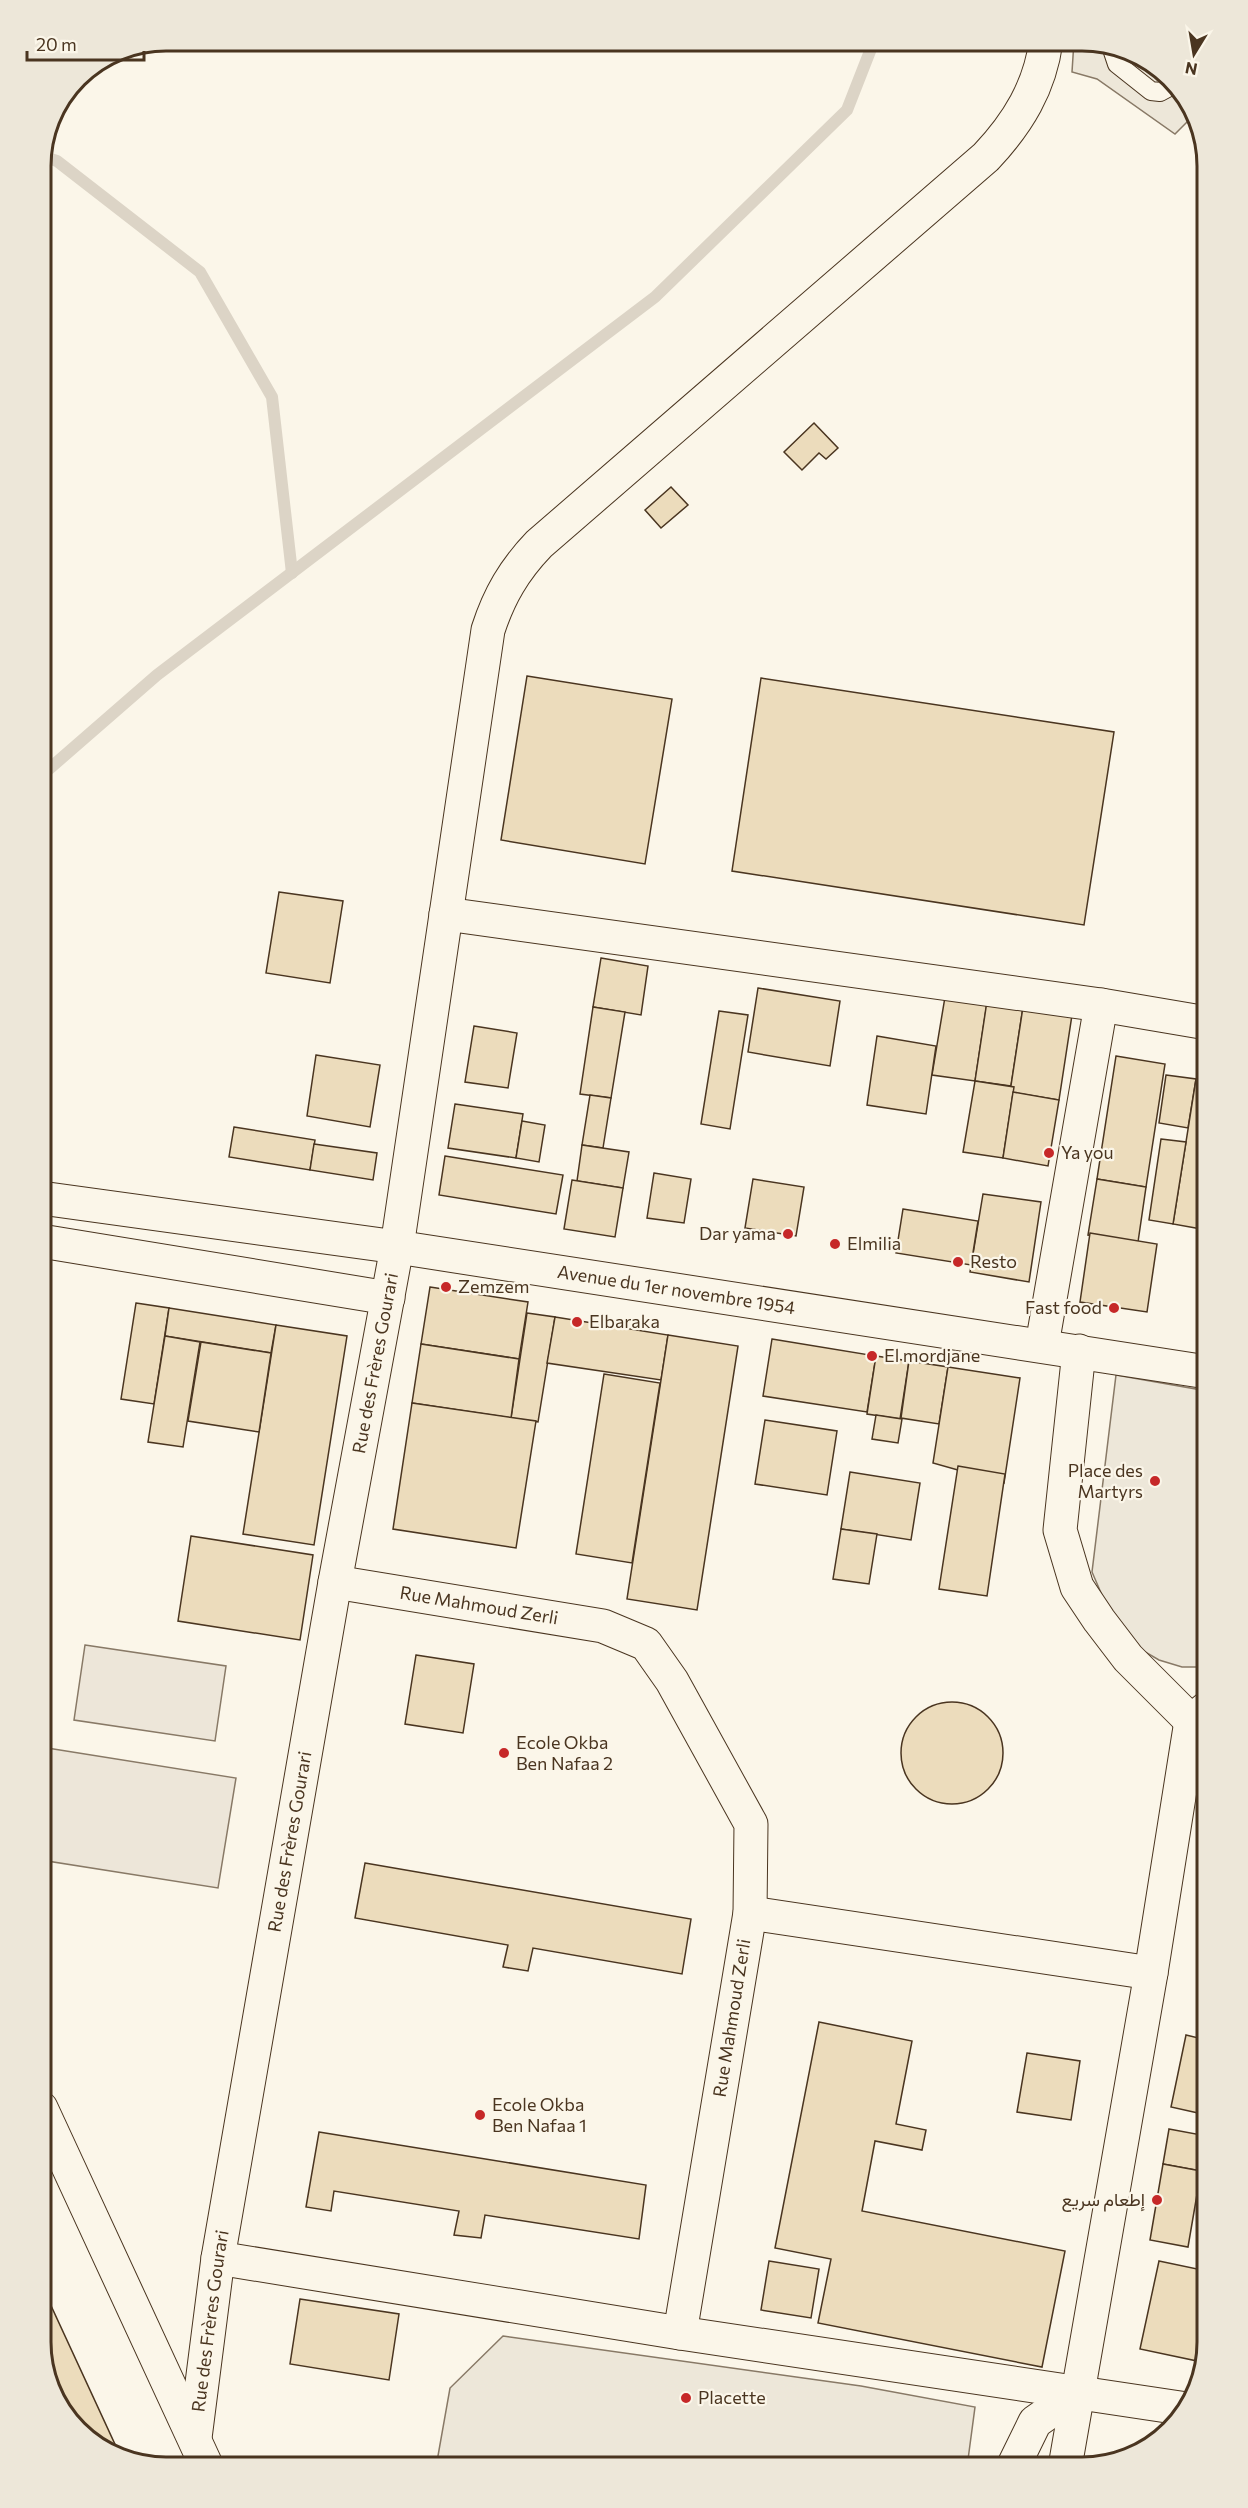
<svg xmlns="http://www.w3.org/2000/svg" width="1248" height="2508" font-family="Commissioner,Vazirmatn,sans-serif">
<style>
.green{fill:#ede6d9;stroke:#887966;stroke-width:1.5}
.parking{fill:#ede7d9;stroke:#887966;stroke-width:1.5}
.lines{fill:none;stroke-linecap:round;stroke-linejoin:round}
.stream{stroke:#dcd4c6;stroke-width:12}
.building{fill:#ecdcbc;stroke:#4a3520;stroke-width:1.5}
.lane-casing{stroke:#4a3520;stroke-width:20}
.street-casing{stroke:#4a3520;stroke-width:35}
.secondary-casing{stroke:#4a3520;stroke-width:35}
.primary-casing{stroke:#4a3520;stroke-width:35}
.lane{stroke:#fbf6e9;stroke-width:18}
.street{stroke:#fbf6e9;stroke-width:33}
.secondary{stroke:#fbf6e9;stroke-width:33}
.primary{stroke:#fbf6e9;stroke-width:33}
.poi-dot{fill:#c62828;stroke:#fbf6e9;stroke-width:2}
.labels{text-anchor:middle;stroke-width:4.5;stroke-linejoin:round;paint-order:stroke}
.poi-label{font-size:18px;fill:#4a3520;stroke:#fbf6e9;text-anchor:start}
.street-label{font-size:18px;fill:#4a3520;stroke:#fbf6e9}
.rim{fill:none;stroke:#4a3520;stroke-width:3}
</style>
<rect width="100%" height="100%" fill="#fbf6e9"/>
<g class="green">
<polygon points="85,1645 226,1666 215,1741 74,1720"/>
<polygon points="41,1747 236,1778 218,1888 41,1860"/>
</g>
<g class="parking">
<polygon points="1074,41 1091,41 1158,66 1195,114 1175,134 1097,79 1072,72"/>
<polygon points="1116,1375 1207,1391 1207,1667 1182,1667 1159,1660 1140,1649 1108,1609 1092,1572"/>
<polygon points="503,2336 861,2386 975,2407 967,2467 436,2467 450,2388"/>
</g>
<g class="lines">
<g class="stream">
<polyline points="41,156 57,161 200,272 272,397 292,573"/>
<polyline points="41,776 157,675 655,297 847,110 874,41"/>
</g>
</g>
<g class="building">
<polygon points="814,423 838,448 826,459 819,453 802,470 784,452"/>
<polygon points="671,487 688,505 661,528 645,510"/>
<polygon points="527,676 672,699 645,864 501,840"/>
<polygon points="761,678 1114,732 1084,925 732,871"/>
<polygon points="279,892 343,901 330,983 266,973"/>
<polygon points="601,958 648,966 641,1015 593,1007"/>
<polygon points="758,988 840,1001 830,1066 748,1052"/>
<polygon points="945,997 987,1003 975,1081 932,1075"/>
<polygon points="987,1001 1023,1007 1011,1086 975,1081"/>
<polygon points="593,1007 625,1012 611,1098 580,1094"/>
<polygon points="1023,1007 1072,1015 1059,1100 1010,1092"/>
<polygon points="719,1011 748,1015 730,1129 701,1124"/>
<polygon points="474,1026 517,1033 508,1088 465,1082"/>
<polygon points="877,1036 936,1046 926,1114 867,1105"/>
<polygon points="316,1055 380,1065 370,1127 307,1116"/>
<polygon points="1116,1056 1165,1064 1146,1187 1097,1179"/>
<polygon points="1166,1075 1196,1079 1188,1128 1159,1123"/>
<polygon points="1196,1079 1207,1081 1207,1230 1173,1224"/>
<polygon points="975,1081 1014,1087 1003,1158 963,1152"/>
<polygon points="1013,1092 1059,1100 1048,1166 1003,1158"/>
<polygon points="590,1095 611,1098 603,1148 582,1145"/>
<polygon points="455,1104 523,1114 516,1158 448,1148"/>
<polygon points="522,1121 545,1125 539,1162 516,1158"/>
<polygon points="234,1127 315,1140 310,1170 229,1157"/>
<polygon points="1161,1139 1186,1142 1173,1224 1149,1220"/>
<polygon points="314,1144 377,1153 373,1180 310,1170"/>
<polygon points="582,1145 629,1152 623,1188 577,1181"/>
<polygon points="445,1156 563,1175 556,1214 439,1195"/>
<polygon points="654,1173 691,1179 684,1223 647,1218"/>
<polygon points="753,1179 804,1187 796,1236 745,1228"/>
<polygon points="1097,1179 1146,1187 1138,1242 1088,1235"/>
<polygon points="572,1180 623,1188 615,1237 564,1229"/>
<polygon points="983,1194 1041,1202 1029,1282 970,1272"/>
<polygon points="903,1209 978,1221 971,1265 896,1253"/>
<polygon points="1090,1233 1157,1244 1147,1312 1080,1302"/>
<polygon points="430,1287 528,1302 519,1359 421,1344"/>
<polygon points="136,1303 169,1308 154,1404 121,1399"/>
<polygon points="169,1308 276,1325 271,1353 165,1336"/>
<polygon points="527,1313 555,1317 538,1422 511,1418"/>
<polygon points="555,1317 668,1335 661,1380 547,1363"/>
<polygon points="276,1325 347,1336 314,1545 243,1534"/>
<polygon points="668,1335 738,1346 697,1610 627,1599"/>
<polygon points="165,1336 200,1342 183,1447 148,1442"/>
<polygon points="772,1339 876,1356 867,1412 763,1396"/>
<polygon points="201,1342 271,1353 259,1432 188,1421"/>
<polygon points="421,1344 519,1359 511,1418 412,1403"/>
<polygon points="876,1356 909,1361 900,1419 867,1414"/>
<polygon points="909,1361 948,1367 939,1424 901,1418"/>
<polygon points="948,1367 1020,1378 1004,1483 933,1463"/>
<polygon points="604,1374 660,1383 632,1563 576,1554"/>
<polygon points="412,1403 536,1421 516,1548 393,1529"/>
<polygon points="876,1415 902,1419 898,1443 872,1439"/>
<polygon points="765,1420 837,1431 827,1495 755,1484"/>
<polygon points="958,1466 1005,1474 987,1596 939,1589"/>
<polygon points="850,1472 920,1483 911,1540 841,1529"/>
<polygon points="841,1529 877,1534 869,1584 833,1579"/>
<polygon points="191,1536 313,1555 300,1640 178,1621"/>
<polygon points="416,1655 474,1664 463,1733 405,1724"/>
<circle cx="952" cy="1753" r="51"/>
<polygon points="365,1863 691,1919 682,1974 533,1948 528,1971 503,1967 508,1945 355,1918"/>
<polygon points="819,2022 912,2041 896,2124 926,2130 922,2150 875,2141 862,2211 1065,2251 1042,2367 818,2323 831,2259 775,2248"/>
<polygon points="1186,2035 1207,2040 1207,2115 1171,2107"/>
<polygon points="1027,2053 1080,2061 1071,2120 1017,2112"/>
<polygon points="1169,2129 1207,2136 1207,2172 1163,2164"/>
<polygon points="319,2132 646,2185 639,2239 485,2215 481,2238 454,2235 459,2211 334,2191 331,2211 306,2207"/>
<polygon points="1163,2164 1201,2171 1188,2247 1150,2240"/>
<polygon points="769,2261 819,2269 811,2318 761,2310"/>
<polygon points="1159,2261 1207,2271 1207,2343 1202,2362 1140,2349"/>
<polygon points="41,2284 119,2453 90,2442 50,2390 40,2342"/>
<polygon points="300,2299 399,2314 389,2380 290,2364"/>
</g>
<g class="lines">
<defs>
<polyline id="lane" points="1112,49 1117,64 1151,91 1160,92 1173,85"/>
<g id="street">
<polyline points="446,914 1101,1005 1207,1023"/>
<polyline points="1042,1345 1101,1005"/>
<polyline points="1079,1351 1060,1530 1077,1587 1099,1620 1128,1658 1191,1721"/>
<path id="s1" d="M335,1582l268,44 43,18 26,37 79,143 -1,89 -70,420 507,76"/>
<polyline points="750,1913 1151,1973"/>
<polyline points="41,2108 207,2467"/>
<polyline points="218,2258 680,2333"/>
<path id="s2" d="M195,2438l23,-180 117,-676 62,-335 91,-617c11,-34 26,-60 51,-86l447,-387c32,-34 54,-70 60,-116"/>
</g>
<g id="secondary">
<polyline points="1013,2467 1035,2422 1079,2391"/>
<polyline points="1065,2467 1151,1973 1191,1721 1207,1708"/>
</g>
<g id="primary">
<path id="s3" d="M41,1198l356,49 810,125"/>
<polyline points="41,1241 388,1298"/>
</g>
</defs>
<use href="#lane" class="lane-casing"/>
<use href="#street" class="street-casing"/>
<use href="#secondary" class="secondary-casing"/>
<use href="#primary" class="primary-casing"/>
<use href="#lane" class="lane"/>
<use href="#street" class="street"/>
<use href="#secondary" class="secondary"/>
<use href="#primary" class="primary"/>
</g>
<g class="poi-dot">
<circle cx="1049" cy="1153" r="6"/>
<circle cx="788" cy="1234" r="6"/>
<circle cx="835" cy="1244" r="6"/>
<circle cx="958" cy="1262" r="6"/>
<circle cx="446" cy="1287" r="6"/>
<circle cx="1114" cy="1308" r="6"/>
<circle cx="577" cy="1322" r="6"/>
<circle cx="872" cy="1356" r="6"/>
<circle cx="1155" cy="1481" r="6"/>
<circle cx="504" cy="1753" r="6"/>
<circle cx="480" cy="2115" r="6"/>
<circle cx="1157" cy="2200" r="6"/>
<circle cx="686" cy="2398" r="6"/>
</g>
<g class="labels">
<g class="poi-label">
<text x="1061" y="1159">Ya you</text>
<text x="776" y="1240" text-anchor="end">Dar yama</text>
<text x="847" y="1250">Elmilia</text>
<text x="970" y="1268">Resto</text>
<text x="458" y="1293">Zemzem</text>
<text x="1102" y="1314" text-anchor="end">Fast food</text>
<text x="589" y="1328">Elbaraka</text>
<text x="884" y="1362">El mordjane</text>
<text x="1143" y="1477" text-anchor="end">Place des<tspan x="1143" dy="21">Martyrs</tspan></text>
<text x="516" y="1749">Ecole Okba<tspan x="516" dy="21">Ben Nafaa 2</tspan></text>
<text x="492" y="2111">Ecole Okba<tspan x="492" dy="21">Ben Nafaa 1</tspan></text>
<text x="1145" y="2206" text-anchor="end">إطعام سريع</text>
<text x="698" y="2404">Placette</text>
</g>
<g class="street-label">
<text dy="6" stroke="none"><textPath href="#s3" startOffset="642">Avenue du 1er novembre 1954</textPath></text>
<text dy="6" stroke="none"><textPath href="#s2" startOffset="1090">Rue des Frères Gourari</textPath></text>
<text dy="6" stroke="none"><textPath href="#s1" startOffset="146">Rue Mahmoud Zerli</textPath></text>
<text dy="6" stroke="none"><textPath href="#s2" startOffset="604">Rue des Frères Gourari</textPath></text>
<text transform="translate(732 2018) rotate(-81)" y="6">Rue Mahmoud Zerli</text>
<text dy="6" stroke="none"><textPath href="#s2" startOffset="118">Rue des Frères Gourari</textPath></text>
</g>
</g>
<path d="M0 0H1248V2508H0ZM166 51H1082A115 115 0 0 1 1197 166V2342A115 115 0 0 1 1082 2457H166A115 115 0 0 1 51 2342V166A115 115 0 0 1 166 51Z" fill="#ede7d9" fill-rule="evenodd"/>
<path class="rim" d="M166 51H1082A115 115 0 0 1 1197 166V2342A115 115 0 0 1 1082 2457H166A115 115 0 0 1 51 2342V166A115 115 0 0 1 166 51Z"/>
<g transform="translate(1194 54) rotate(191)" stroke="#fbf6e9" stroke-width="4.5" paint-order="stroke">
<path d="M0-4.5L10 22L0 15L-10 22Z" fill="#4a3520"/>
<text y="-9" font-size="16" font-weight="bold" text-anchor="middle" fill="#4a3520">N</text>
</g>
<path d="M27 51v9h117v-9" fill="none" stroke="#4a3520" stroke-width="3"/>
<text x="36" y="51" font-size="18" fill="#4a3520" stroke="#fbf6e9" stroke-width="4.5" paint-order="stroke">20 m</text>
</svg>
